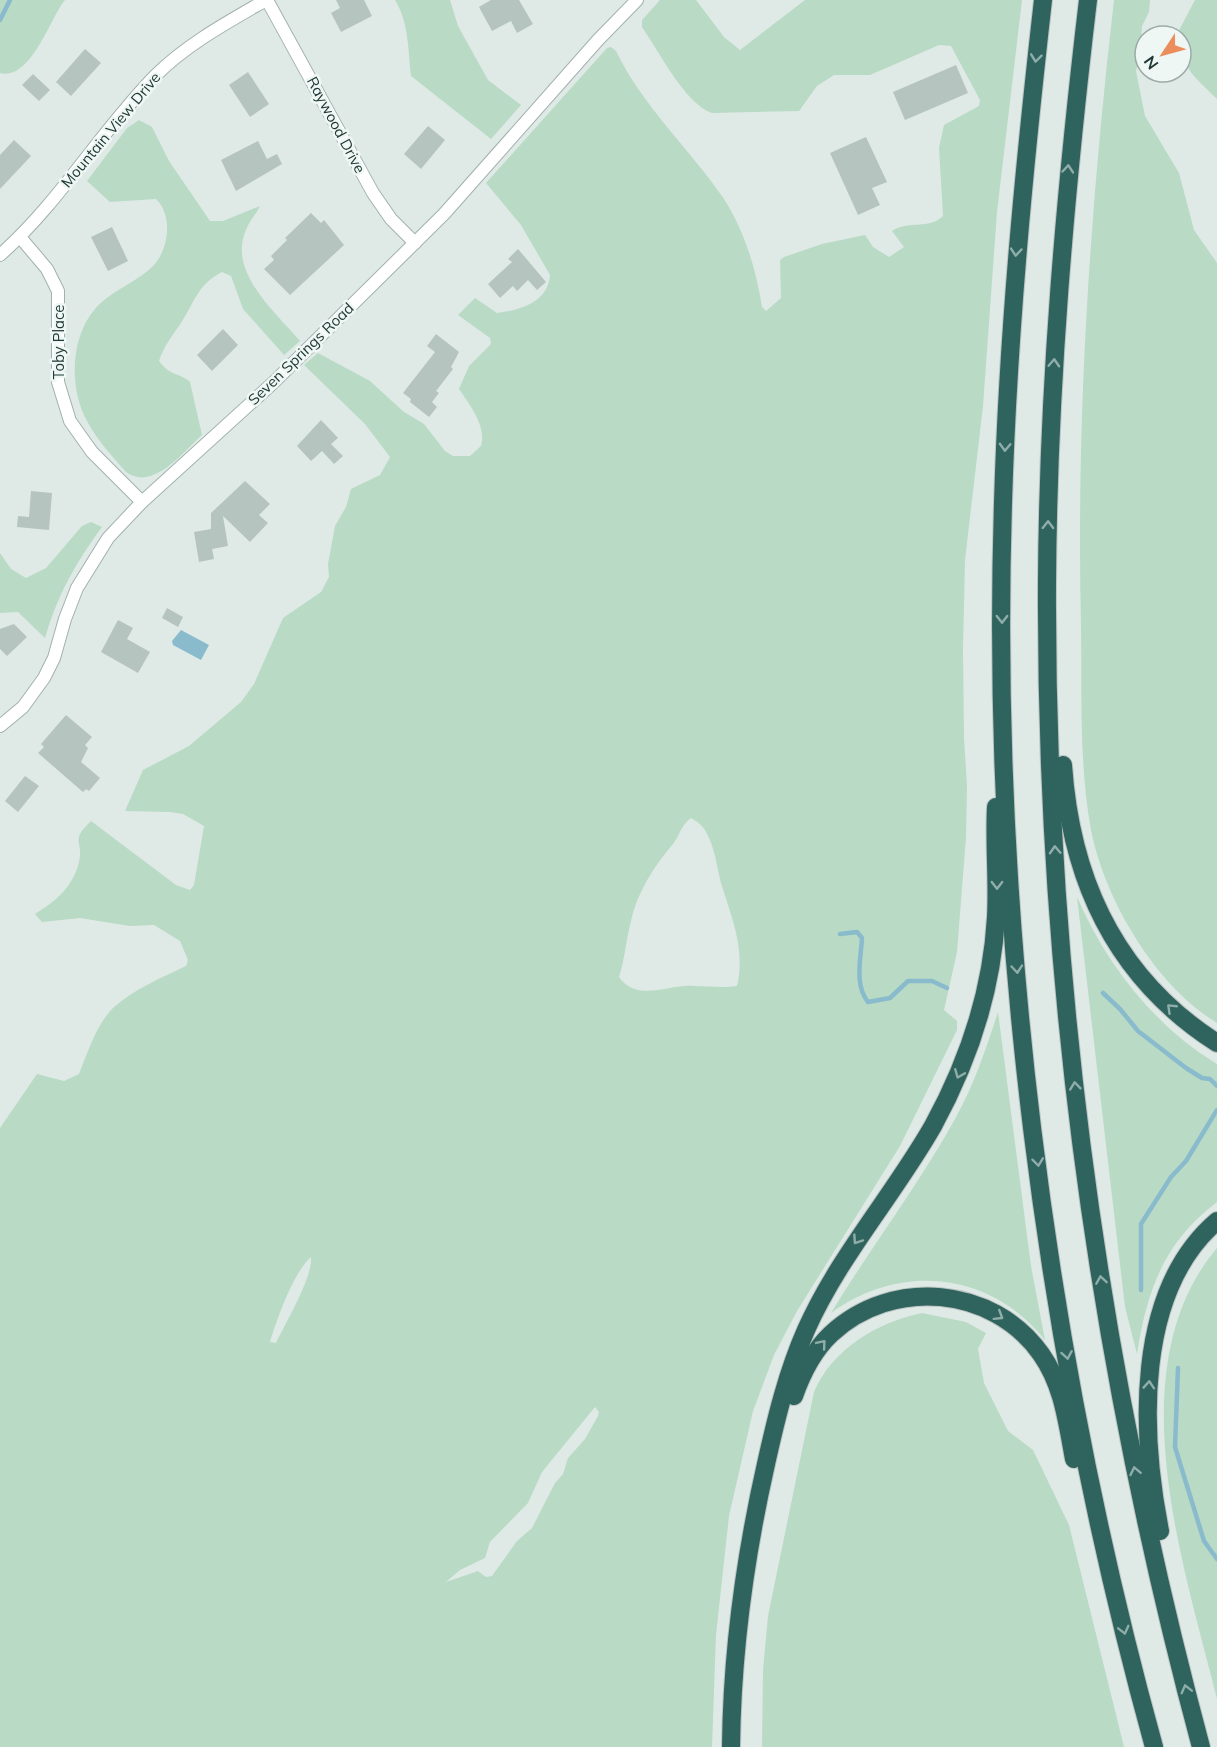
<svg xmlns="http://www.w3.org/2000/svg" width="1217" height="1747" font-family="Mulish,sans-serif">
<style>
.green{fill:#b9dac5;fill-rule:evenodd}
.water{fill:#89bbcd}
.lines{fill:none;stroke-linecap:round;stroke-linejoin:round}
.stream{stroke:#89bbcd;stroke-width:4.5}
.building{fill:#b5c4bf}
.street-casing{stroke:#a2b1ad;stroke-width:14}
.highway-casing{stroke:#bcc4c2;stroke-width:20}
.street{stroke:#fff;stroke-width:12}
.highway{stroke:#2f635e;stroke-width:18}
.oneway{stroke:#8fada9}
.labels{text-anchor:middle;stroke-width:5;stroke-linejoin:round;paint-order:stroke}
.street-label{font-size:15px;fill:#213935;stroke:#eff7f4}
</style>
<rect width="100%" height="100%" fill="#dfeae6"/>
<g class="green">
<path d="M0,0h65c-15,18 -34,81 -65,73z"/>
<path d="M395,0h55l8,26 30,54 33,25 -30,34 -80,-63c-3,-26 -2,-53 -16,-76z"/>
<path d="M660,0h36l28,37 16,13 65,-50h217l-25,212 -14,194 -18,154 -2,89 1,89 3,48 -1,51 -9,115 -13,58 13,11v9l-57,116 -103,165 -23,44 -21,56 -24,105 -13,119 -4,112h-712v-619l37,-54 27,7 15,-7c9,-22 17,-49 34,-66 21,-19 48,-30 73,-42l2,-6 -8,-19 -26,-16 -24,1 -50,-8 -38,4 -7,-8c21,-13 38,-27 44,-52 5,-22 -10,-20 12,-41l85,64 14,5 4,-5 10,-59 -21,-12 -13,-2 -45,-1 18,-41 46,-24 52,-44 13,-18 29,-66 38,-26 8,-15 -1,-13 7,-38 11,-19 5,-18 29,-14 10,-18 -25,-33 -61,-59 14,-12 52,28 34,31 20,12 21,27 8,5h17l11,-10c6,-20 -12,-42 -22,-57l10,-23 22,-22 -1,-6 -32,-23 17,-17 22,15c24,-3 51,-11 53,-38l-29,-50 -35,-42 121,-135 4,-1 5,4c27,56 74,98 108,148 21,33 32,70 38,108l4,4 15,-13 -1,-38 4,-3 38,-13 43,-9 8,12 16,10 15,-10 -12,-16c16,-11 37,-1 51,-15l-4,-68 5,-23 35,-19 1,-6 -29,-54 -12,-1 -69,30h-36l-17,11 -18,25 -87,2c-26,-8 -54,-63 -70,-86v-7zM691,818c5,3 11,7 14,12 10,17 11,34 16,53 10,33 25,67 16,103 -15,2 -28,0 -43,0 -25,-2 -57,17 -75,-9 6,-19 7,-37 12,-56 6,-28 23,-55 42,-77 7,-9 8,-19 18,-26zM311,1257c2,20 -26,67 -35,86l-6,-1c7,-23 23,-69 41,-85zM595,1407l4,5 -1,4 -13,23 -17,19 -5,16 -8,9 -23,45 -15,13 -25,35 -6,1 -8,-6 -32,11 14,-12 25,-12 5,-16 38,-39 14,-31z"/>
<path d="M1114,0h36l-1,12 -7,14 -2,30 -4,15 9,45 34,57 15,57 23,33v760c-62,-38 -112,-123 -126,-193 -12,-66 -9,-136 -10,-204 -5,-209 9,-418 33,-626z"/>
<path d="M1195,0h22v99c-22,-22 -36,-30 -36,-63h-5z"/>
<path d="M139,120l13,7 17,34 41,60h13l37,-15c-4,8 -11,16 -14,24 -19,42 31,84 54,111l-16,14 -41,-46 -12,-33 -9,-4c-25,13 -27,30 -41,51 -9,13 -17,23 -22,38 12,16 20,11 31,21l12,53c-18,16 -49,57 -76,37 -14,-16 -29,-32 -39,-51 -18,-33 -17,-83 8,-112 16,-19 42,-26 59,-44 15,-17 19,-50 2,-66l-46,3 -23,-21 40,-53z"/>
<path d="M91,522l11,5c-27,37 -44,67 -57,111l-27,-26 -18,1v-60l11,16 15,9 20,-10 36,-42z"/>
<path d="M1077,897c29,67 77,129 140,167v138c-53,40 -70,88 -80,152l-12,-47z"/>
<path d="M998,1012l33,254 14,74c-54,-68 -144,-78 -214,-27 40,-66 87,-127 124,-194 19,-34 31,-70 43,-107z"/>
<path d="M1217,1248v451c-33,-134 -101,-331 0,-451z"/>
<path d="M922,1313l44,9 20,11 -8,16 6,34 24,48 25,19 36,75 55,222h-362l1,-77 5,-54 46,-224c18,-43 64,-70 108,-79z"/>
</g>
<polygon class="water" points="181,630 209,645 201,660 173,645 172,641"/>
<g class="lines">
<g class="stream">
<polyline points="0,20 10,0"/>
<path d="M840,934l17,-2 5,6c-1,20 -8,47 6,64l22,-4 18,-17h24l15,7"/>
<polyline points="1103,993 1120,1009 1138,1031 1186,1068 1202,1078 1210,1079 1217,1086"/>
<polyline points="1141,1290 1141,1224 1171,1177 1186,1161 1217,1110"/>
<polyline points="1178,1368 1175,1447 1204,1541 1217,1559"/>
</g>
</g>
<g class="building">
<polygon points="336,0 364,0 372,16 341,32 331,13 340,8"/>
<polygon points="491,0 519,0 533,24 517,33 511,21 492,31 479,7"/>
<polygon points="85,49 101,63 71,96 56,82"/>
<polygon points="956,65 968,93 905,120 893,92"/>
<polygon points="248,72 269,104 250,117 229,85"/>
<polygon points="33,74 50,90 39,101 22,85"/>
<polygon points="428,126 445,140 421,169 404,154"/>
<polygon points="866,137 887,182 872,188 880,205 858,215 830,153"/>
<polygon points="14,140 31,156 0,189 0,155"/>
<polygon points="258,141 267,159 277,154 282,164 236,191 221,160"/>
<polygon points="311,213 321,223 324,220 344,245 290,295 264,269 274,260 271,256 287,240 285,238"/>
<polygon points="112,227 128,261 108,271 91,237"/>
<polygon points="518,249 546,282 537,290 528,280 517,291 513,286 500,298 488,284 512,262 508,259"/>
<polygon points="223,329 238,345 212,371 197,355"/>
<polygon points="436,334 459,352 451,367 453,369 436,391 439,393 432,402 437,407 429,417 410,402 411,399 403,393 435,352 427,346"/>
<polygon points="321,420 338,438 331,444 343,456 334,464 322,451 311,461 297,446"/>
<polygon points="245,481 270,504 259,515 268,523 250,542 223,516 228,546 212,549 214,559 199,562 194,532 211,529 211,513"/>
<polygon points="31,491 52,493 49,530 17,527 18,516 29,517"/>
<polygon points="167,608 183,617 178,627 162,618"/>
<polygon points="118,620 133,628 127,639 150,652 138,673 101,652"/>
<polygon points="14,624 27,637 7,656 0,649 0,629"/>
<polygon points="66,715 92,737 85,745 88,748 81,762 100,778 89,791 86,789 83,792 38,753 44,747 41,744"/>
<polygon points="25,776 39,786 18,812 5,801"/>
</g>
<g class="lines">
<defs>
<g id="street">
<polyline points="267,0 373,193 391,219 415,243"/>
<polyline points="20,237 47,269 58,291 58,382 70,421 92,452 142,502"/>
<path d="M0,255c60,-53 100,-123 156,-180 31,-31 72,-53 110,-75"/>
<polyline points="0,726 23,707 44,678 54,658 65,619 77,588 108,538 142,502 274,382 444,214 598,40 637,0"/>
</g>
<g id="highway">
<path d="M1043,0c-19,168 -35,334 -40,503 -13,413 41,846 151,1244"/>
<path d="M1088,0c-23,194 -40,388 -41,583 -2,393 52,785 154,1164"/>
<path d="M1063,765c8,116 54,214 154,278"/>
<path d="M794,1396c8,-23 19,-45 37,-62 61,-57 162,-48 210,20 22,31 26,68 33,105"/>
<path d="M1160,1531c-19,-97 -26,-239 57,-310"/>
<path d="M731,1747c1,-95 14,-190 35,-283 10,-45 21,-91 40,-134 33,-74 87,-134 127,-204 35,-64 59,-136 63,-209 2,-37 -2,-73 0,-110"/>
</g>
</defs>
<use href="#street" class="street-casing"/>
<use href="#highway" class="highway-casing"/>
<use href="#street" class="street"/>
<use href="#highway" class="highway"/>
</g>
<defs><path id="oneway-chevron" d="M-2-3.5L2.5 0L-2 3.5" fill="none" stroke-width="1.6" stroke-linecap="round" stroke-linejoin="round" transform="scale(1.5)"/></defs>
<g class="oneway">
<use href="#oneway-chevron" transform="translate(1036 58) rotate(97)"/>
<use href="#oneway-chevron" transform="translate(1068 169) rotate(-85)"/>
<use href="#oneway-chevron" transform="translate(1016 252) rotate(95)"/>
<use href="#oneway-chevron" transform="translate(1054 363) rotate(-87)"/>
<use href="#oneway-chevron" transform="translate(1005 447) rotate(92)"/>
<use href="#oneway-chevron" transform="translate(1048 525) rotate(-89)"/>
<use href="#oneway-chevron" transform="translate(1002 619) rotate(90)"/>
<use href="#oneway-chevron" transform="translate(1055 850) rotate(-93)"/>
<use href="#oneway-chevron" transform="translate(997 885) rotate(90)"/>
<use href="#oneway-chevron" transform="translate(1017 969) rotate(85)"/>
<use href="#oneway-chevron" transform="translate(1171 1008) rotate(-136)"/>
<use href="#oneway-chevron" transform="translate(959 1074) rotate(112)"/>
<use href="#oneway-chevron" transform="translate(1075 1086) rotate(-96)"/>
<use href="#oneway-chevron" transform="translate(1038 1162) rotate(83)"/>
<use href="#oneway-chevron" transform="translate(857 1240) rotate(124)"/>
<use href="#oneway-chevron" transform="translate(1101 1280) rotate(-99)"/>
<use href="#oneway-chevron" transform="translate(999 1316) rotate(32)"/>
<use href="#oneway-chevron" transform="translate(822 1344) rotate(-50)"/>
<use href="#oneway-chevron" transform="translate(1067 1355) rotate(80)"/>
<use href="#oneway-chevron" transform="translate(1149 1385) rotate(-86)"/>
<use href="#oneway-chevron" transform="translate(1135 1471) rotate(-102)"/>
<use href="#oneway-chevron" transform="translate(1124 1630) rotate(76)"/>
<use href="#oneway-chevron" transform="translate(1186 1689) rotate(-104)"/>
</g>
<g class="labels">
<g class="street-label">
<text transform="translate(336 125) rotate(62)" y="5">Raywood Drive</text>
<text transform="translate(111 130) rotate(-50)" y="5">Mountain View Drive</text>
<text transform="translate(59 342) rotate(-90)" y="5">Toby Place</text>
<text transform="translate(301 354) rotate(-44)" y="5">Seven Springs Road</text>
</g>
</g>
<g transform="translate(1163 54) rotate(234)"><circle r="28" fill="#eff7f4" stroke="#9daba8" stroke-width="1.5"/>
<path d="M0-4.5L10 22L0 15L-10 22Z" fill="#eb8e5c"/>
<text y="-9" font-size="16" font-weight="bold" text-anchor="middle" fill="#213935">N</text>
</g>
</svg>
